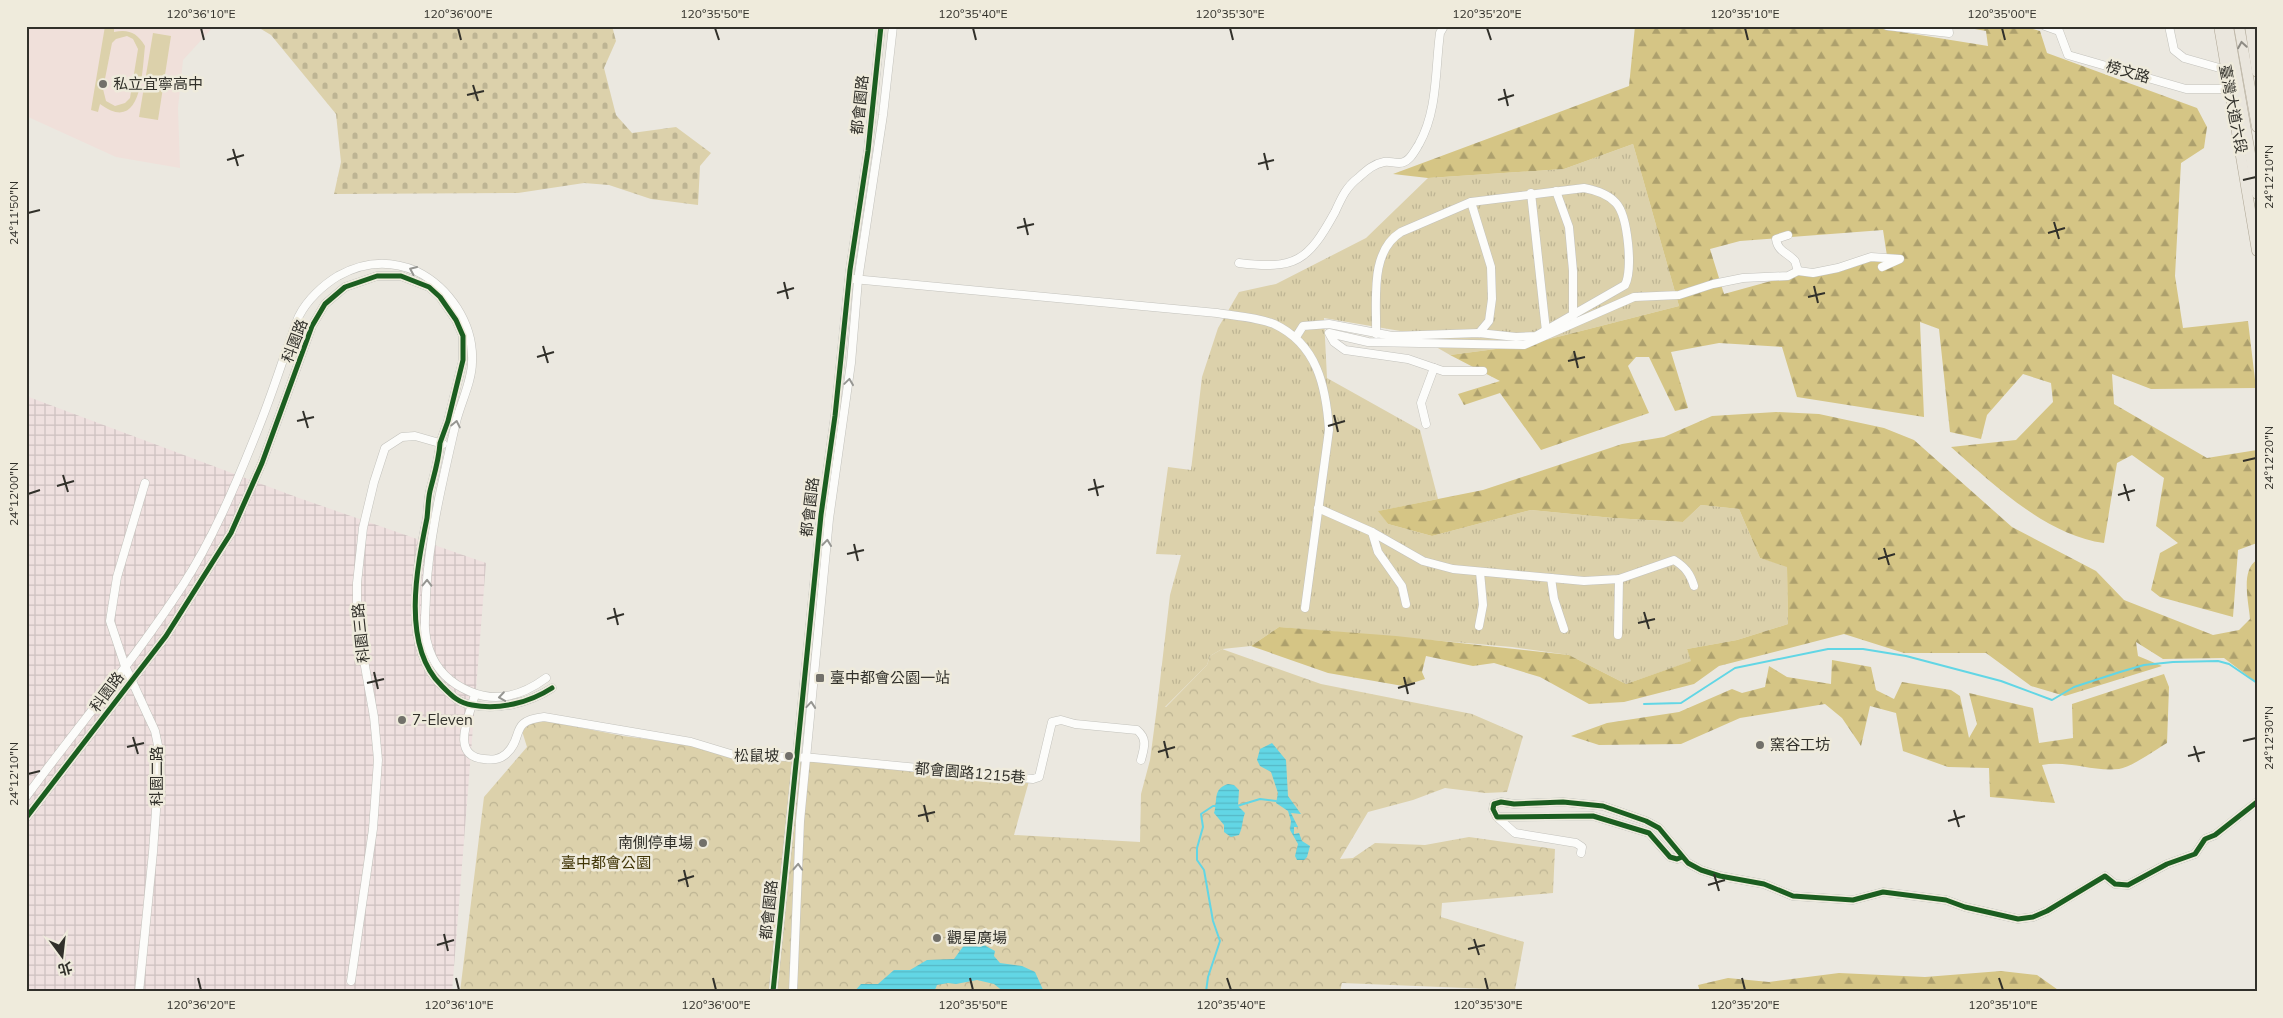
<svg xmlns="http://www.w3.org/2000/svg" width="2283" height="1018" font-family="Mulish,'Noto Sans TC',sans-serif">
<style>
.industrial{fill:url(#industrial-grid)}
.education{fill:#f0e0da}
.grass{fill:url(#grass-tufts)}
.forest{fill:url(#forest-firs);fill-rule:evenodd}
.cemetery{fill:url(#cemetery-stones)}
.park{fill:url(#park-crowns)}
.pitch{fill:#dcd1ab;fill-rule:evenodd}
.water{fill:url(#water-rules)}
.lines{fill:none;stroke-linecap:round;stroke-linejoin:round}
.stream{stroke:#62d6e5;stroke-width:2}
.minor-casing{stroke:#c3c2bc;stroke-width:9}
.major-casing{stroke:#afa796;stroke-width:11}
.minor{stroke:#fcfcfa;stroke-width:8}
.major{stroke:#eae6dd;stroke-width:10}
.cycleway-casing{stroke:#efebdc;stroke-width:8}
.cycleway{stroke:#1b5e20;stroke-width:5}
.oneway{stroke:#8e8b84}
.oneway2{stroke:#969692}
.ticks{fill:none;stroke:#31302a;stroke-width:2}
.poi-dot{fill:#72706a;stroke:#efebdc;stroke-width:2}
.labels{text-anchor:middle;stroke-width:5;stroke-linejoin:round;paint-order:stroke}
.street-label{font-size:15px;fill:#31302a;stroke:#efebdc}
.poi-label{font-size:15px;fill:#31302a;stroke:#efebdc;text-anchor:start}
.park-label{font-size:15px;fill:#403506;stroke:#efebdc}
.neatline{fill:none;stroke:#31302a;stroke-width:2}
.ticks-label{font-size:12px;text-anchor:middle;fill:#31302a}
</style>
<defs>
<pattern id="industrial-grid" width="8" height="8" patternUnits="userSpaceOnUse" patternTransform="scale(1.25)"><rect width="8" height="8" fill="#efe0df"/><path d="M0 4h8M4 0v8" fill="none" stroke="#cdc0c0"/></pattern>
<pattern id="grass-tufts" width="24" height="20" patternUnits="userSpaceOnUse" patternTransform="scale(1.25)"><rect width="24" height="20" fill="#dcd1ab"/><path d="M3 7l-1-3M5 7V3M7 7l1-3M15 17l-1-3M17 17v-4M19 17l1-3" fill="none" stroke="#bdb493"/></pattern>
<pattern id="forest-firs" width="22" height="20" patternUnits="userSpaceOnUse" patternTransform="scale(1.25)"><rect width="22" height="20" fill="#d5c585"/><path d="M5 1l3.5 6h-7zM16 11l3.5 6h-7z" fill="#ada06d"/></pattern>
<pattern id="cemetery-stones" width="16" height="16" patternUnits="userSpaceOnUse" patternTransform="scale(1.25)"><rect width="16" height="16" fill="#dcd1ab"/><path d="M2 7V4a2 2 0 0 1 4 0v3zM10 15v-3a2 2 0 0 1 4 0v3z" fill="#bdb493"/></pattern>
<pattern id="park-crowns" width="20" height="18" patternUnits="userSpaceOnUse" patternTransform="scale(1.25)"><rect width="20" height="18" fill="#dcd1ab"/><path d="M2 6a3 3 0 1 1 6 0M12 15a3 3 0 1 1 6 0" fill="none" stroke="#bdb493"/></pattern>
<pattern id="water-rules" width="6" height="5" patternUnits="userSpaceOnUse" patternTransform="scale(1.25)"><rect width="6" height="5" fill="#62d6e5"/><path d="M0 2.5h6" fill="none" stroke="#56b8c5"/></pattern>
</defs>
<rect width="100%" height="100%" fill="#ebe8e0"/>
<polygon class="industrial" points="26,396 299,498 486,563 452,992 26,992"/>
<polygon class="education" points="26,26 214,26 183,60 178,108 180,168 116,157 26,116"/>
<polygon class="grass" points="1633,144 1679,306 1526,345 1450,355 1412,333 1324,318 1327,378 1420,430 1438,499 1379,511 1388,524 1432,536 1531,510 1613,518 1683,522 1701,505 1739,509 1760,558 1787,566 1788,624 1737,640 1687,649 1692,661 1626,684 1569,655 1512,647 1279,627 1251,646 1222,649 1210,656 1207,665 1165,707 1157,707 1170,595 1181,555 1156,554 1168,467 1191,470 1202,377 1218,328 1239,292 1276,284 1366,238 1428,178 1564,169"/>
<g class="forest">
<path d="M1635,26h229l124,20 -2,-15 -28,-5h64l18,5 7,22 150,55 10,19 -3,21 -23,15 -6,113 8,52 65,-7 8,67 -105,1 -39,-15 2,30 93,54 50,-8v93l-19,7 -5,67 -73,-20 -9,-7 9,-37 18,-10 -22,-17 8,-48 -32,-23 -15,8 -13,80c-58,-8 -110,-58 -153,-96l65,-7 37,-38 -2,-19 -28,-9 -36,41 -6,24 -31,-7 -11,-103 -19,-7 4,95 -127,-20 -15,-50 -63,-4 -48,9 17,56 -13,3 -26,-54h-13l-8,9 21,47 -108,37 -41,-57 -36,12 -6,-11 42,-13 -50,-26 76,-10 153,-39 -46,-162 -69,25 -136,9 -35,-4 236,-88zM1883,230l4,26 -38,11 -64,10 -61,17 -14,-45 30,-8z"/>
<path d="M1776,412l43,2 65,14 30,12 98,87 84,44 28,29 89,35 26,-5 11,-11c-1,-16 -10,-49 7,-59v123l-33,-25 -61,1 -27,-17 2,14 24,10 -97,30 -34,-10 -45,-33h-82l-60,-19 -125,32 -25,18 -70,18 -35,2 -49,-27 -46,-14 -21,3 -47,-10 -4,16 3,7 -22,7 -75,-13 -77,-27 28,-19 117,9 173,19 57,29 65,-23 -4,-12 50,-9 51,-16 -1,-57 -27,-9 -21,-49 -38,-4 -18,17 -70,-4 -82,-8 -99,26 -44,-12 -10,-13 105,-21 139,-46 42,-7 48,-21z"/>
<path d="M1832,660l39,7 5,23 18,9 8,-17 49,8 9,6 9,42 8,-14 -8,-31 64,15 6,35 34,-5 -1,-34 92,-30 5,13 -2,56c-12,7 -35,24 -48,26 -26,3 -51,-9 -77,-4l13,38 -65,-6 -1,-29 -41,-1 -45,-16 -7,-38 -26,-7 -9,40 -19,-28 -17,-14 -85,14 -59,26 -82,1 -28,-9 36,-13 72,-11 53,-23 10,4 23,-6 4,-21 18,11 44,7z"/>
<polygon points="2001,971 2037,975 2061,992 1700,992 1698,985 1728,978 1769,982 1839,973 1925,977"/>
</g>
<polygon class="cemetery" points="256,26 612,26 616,41 604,68 616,115 632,133 676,127 711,153 700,166 698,205 651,199 609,185 584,183 518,193 334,194 341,162 336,114 271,35"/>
<polygon class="park" points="1222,649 1321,684 1472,714 1523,736 1507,792 1485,793 1445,788 1413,800 1368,812 1340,859 1353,858 1375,843 1425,845 1469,837 1555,849 1553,893 1442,903 1441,917 1524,942 1515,990 1342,983 1340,992 460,992 484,797 527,747 522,731 532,722 542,720 623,736 691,745 735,757 811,760 1029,781 1014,835 1140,842 1141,794 1150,760 1157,707 1166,707 1207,665 1210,656"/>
<g class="pitch">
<path d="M105,26h9v6c15,-3 23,1 31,14 -3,26 -3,89 -45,58l-2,8 -7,-2zM127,36l6,3 5,10 -8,49 -5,5 -10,3 -9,-5 -3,-12 9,-46 4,-4z"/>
<polygon points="153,33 171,36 158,120 139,117"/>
</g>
<g class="water">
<polygon points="1272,743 1286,760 1288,796 1301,814 1291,813 1298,827 1294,827 1294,834 1299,833 1302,841 1310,846 1307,857 1304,860 1297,860 1295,856 1298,844 1290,830 1291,821 1288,811 1276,803 1278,793 1271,772 1260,766 1257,760 1260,749"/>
<path d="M1228,784l6,1 5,5 -1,16 7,7c-3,7 -2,14 -6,22l-8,2 -7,-5v-7l-10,-12c4,-12 -2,-24 14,-29z"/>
<polygon points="965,944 984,945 995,951 994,956 1000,963 1022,966 1035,972 1044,992 1004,992 994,984 977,980 956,984 948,983 937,985 934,992 854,992 861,984 878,984 894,970 910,970 927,960 954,959"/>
</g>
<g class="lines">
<g class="stream">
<polyline points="1644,704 1681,703 1735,668 1828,649 1863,649 1906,656 2001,681 2052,700 2074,687 2120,672 2144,665 2173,662 2218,661 2229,664 2257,683"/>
<polyline points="1237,806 1260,799 1276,801"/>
<polyline points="1206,992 1208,977 1220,941 1213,921 1204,870 1197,860 1197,848 1203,827 1201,814 1213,806 1217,806"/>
</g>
<defs>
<g id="minor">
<polyline points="1887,26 1949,33 1948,26"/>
<polyline points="2045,26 2059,31 2068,55 2186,89 2228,89"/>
<polyline points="2169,26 2174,50 2184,58 2230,71"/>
<polyline points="1556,191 1569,227 1573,271 1573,316"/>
<polyline points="1531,193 1546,331"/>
<polyline points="1471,202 1491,267 1492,299 1489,321 1479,333"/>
<path d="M1788,235l-12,4c2,13 11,13 19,22l3,10"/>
<path d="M1239,263c57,7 69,-2 96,-51 6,-13 11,-25 23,-34 8,-7 15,-14 26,-16 5,-1 9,1 15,1 10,0 15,-11 20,-19 19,-34 16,-74 21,-111l4,-7"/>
<path d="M853,279l364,34c18,3 40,4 57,11 43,20 52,62 55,106l-24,178"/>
<path d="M1296,337l7,-11 26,-2 63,12 87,-3 37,4 20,-1 89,-51c8,-15 3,-69 -9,-82 -8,-9 -21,-13 -32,-15l-113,14 -70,30c-32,20 -24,69 -25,102"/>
<polyline points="1483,371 1443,371 1408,359 1345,350 1334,342 1329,333 1368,342 1524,345 1634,297 1679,295 1713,284 1743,278 1788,276 1798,271 1813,273 1838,268 1871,257 1900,259 1882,267"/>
<polyline points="1426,424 1421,403 1434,368"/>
<path d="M1318,508l54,24 51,29 30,8 131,12 35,-2 55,-19c11,7 16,13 20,26"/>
<polyline points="1372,532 1378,552 1402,586 1406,604"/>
<polyline points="1551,578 1554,599 1564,629"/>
<polyline points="1479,626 1483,605 1480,572"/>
<polyline points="1618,635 1619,579"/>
<path d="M475,694c-4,19 -27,62 9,65 8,1 15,1 22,-5 19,-17 2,-33 38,-37l147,25 43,13 80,3 219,21 6,-2 13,-55 9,-2 14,4 62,6c11,9 7,18 4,30"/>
<path d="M26,797c52,-71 109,-138 157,-212 29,-45 51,-96 71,-146 12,-29 22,-58 32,-88 5,-11 8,-24 13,-35 8,-16 24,-31 39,-40 25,-14 52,-16 78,-5 33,16 58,53 56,91 0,19 -11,40 -16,60 -13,57 -27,113 -30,172 0,19 -4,36 3,55 7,21 22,35 42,43 27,11 52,3 75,-14"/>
<polyline points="1497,817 1515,833 1576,843 1582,847 1581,853"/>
<path d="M26,818l140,-182 65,-103 31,-70 50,-137 13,-22 20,-17 32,-11h24l28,11 11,10 16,23 7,16v24l-15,61 -8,22c-1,17 -6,32 -10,48 -2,9 -2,18 -3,27 -10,49 -26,127 14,167 10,10 17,18 31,20 27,5 57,-2 80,-17"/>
<polyline points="1682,857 1677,859 1670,857 1649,833 1593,816 1497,817 1493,809 1494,804 1501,802 1514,804 1563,802 1603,806 1646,821 1659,828 1688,863 1701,870 1720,876 1764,884 1793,896 1853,900 1883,892 1946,900 1965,907 2018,919 2033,917 2047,911 2105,876 2115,884 2128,885 2167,864 2195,854 2205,839 2215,835 2257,802"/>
<polyline points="351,981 373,829 378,760 374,717 357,621 357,583 363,528 374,482 385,448 402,437 415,436 443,444"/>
<polyline points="139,992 153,852 160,755 155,731 125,666 110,621 117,577 145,483"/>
<polyline points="773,992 821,515 835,416 850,270 868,151 881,26"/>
<polyline points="793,992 800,821 829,519 851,363 858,280 883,115 893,26"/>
</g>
<g id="major">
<polyline points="2219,26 2257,251"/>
<polyline points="2228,26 2257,194"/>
<polyline points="2239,26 2257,127"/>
<polyline points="2250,26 2257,72"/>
</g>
</defs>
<use href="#minor" class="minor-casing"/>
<use href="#major" class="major-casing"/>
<use href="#minor" class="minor"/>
<use href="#major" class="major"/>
<defs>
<g id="cycleway">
<path d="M26,818l140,-182 65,-103 31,-70 50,-137 13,-22 20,-17 32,-11h24l28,11 11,10 16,23 7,16v24l-15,61 -8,22c-1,17 -6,32 -10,48 -2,9 -2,18 -3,27 -10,49 -26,127 14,167 10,10 17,18 31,20 27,5 57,-2 80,-17"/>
<polyline points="1682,857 1677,859 1670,857 1649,833 1593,816 1497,817 1493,809 1494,804 1501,802 1514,804 1563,802 1603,806 1646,821 1659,828 1688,863 1701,870 1720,876 1764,884 1793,896 1853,900 1883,892 1946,900 1965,907 2018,919 2033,917 2047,911 2105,876 2115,884 2128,885 2167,864 2195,854 2205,839 2215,835 2257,802"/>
<polyline points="773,992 821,515 835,416 850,270 868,151 881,26"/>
</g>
</defs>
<use href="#cycleway" class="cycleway-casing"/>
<use href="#cycleway" class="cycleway"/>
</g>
<defs><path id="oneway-chevron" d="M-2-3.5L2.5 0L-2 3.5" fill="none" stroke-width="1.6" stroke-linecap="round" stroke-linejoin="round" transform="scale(1.25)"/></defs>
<use class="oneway" href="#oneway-chevron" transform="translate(2242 45) rotate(-99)"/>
<g class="oneway2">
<use href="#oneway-chevron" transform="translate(413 270) rotate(-156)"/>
<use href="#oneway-chevron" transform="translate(849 382) rotate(-82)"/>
<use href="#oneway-chevron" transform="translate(456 424) rotate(-78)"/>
<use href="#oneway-chevron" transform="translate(827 543) rotate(-84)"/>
<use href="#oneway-chevron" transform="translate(427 583) rotate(-89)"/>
<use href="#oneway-chevron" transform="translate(502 697) rotate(172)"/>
<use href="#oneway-chevron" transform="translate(811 705) rotate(-85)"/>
<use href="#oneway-chevron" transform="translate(798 867) rotate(-87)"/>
</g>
<path class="ticks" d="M201,28l3,12M458,28l3,12M715,28l4,12M973,28l3,12M1230,28l3,12M1487,28l4,12M1745,28l3,12M2002,28l3,12M473,85l5,16M1504,89l4,17M467,95l17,-4M1498,100l16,-5M233,149l5,17M1264,153l4,17M227,160l17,-5M1258,164l16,-4M2243,180l13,-3M28,213l12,-3M1024,218l4,17M2054,222l5,17M1017,228l17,-4M2048,233l17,-5M784,282l4,17M1814,286l4,17M777,293l17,-5M1808,297l17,-4M543,346l5,17M1574,351l4,17M537,357l17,-5M1568,361l17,-4M303,411l5,17M1334,415l4,17M297,421l17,-4M1328,426l17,-5M2243,461l13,-3M63,475l5,17M1094,479l4,17M2124,484l5,17M57,486l17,-5M1088,490l16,-4M28,494l12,-4M2118,495l17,-5M854,544l4,17M1884,548l5,17M847,554l17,-4M1878,559l17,-5M614,608l4,17M1644,612l5,17M607,619l17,-5M1638,623l17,-4M374,672l4,17M1404,677l4,17M367,683l17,-4M1398,688l17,-5M133,737l5,17M1164,741l4,17M2243,741l13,-3M2194,746l5,16M127,747l17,-4M1158,752l17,-5M2188,756l17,-4M28,774l12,-3M924,805l4,17M1954,810l5,17M918,816l17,-4M1948,821l17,-5M684,870l4,17M1714,874l5,17M678,881l16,-5M1708,885l17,-5M444,934l4,17M1474,939l5,16M437,945l17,-5M1468,949l17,-4M198,978l3,12M456,978l3,12M713,978l3,12M970,978l3,12M1227,978l4,12M1485,978l3,12M1742,978l3,12M1999,978l4,12"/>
<g class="poi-dot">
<circle cx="103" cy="84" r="5"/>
<rect x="815" y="673" width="10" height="10" rx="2.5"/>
<circle cx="402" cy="720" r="5"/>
<circle cx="1760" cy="745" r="5"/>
<circle cx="789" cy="756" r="5"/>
<circle cx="703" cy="843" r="5"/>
<circle cx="937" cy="938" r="5"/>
</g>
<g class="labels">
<g class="street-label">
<text transform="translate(2128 72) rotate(16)" y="5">榜文路</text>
<text transform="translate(860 105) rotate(-84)" y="5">都會園路</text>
<text transform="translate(2233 109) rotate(79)" y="5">臺灣大道六段</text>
<text transform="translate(295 341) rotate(-69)" y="5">科園路</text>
<text transform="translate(810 507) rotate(-83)" y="5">都會園路</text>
<text transform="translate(361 633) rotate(-96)" y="5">科園三路</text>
<text transform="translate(107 692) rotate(-53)" y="5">科園路</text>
<text transform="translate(970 773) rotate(5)" y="5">都會園路1215巷</text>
<text transform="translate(157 776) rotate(-90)" y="5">科園二路</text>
<text transform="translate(769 910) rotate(-84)" y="5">都會園路</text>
</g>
<g class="poi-label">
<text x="113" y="89">私立宜寧高中</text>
<text x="830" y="683">臺中都會公園一站</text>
<text x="412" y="725">7-Eleven</text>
<text x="1770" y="750">窯谷工坊</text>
<text x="779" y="761" text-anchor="end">松鼠坡</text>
<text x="693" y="848" text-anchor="end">南側停車場</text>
<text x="947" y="943">觀星廣場</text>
</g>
<g class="park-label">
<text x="606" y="868">臺中都會公園</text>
</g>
</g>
<rect width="2283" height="1018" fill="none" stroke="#efebdc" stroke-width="55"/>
<g transform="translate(62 956) rotate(165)" stroke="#efebdc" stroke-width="4" paint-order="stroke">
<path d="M0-4L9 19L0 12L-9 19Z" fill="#31302a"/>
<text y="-8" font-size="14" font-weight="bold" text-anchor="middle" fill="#31302a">北</text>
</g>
<rect x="28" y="28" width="2228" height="962" class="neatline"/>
<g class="ticks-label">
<text x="201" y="18">120°36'10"E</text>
<text x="458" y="18">120°36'00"E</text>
<text x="715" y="18">120°35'50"E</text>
<text x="973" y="18">120°35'40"E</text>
<text x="1230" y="18">120°35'30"E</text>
<text x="1487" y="18">120°35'20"E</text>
<text x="1745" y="18">120°35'10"E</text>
<text x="2002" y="18">120°35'00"E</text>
<text transform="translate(2269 177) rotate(-90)" y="4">24°12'10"N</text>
<text transform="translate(14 213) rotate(-90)" y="4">24°11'50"N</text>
<text transform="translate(2269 458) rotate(-90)" y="4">24°12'20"N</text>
<text transform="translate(14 494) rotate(-90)" y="4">24°12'00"N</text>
<text transform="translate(2269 738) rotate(-90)" y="4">24°12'30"N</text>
<text transform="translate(14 774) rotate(-90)" y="4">24°12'10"N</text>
<text x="201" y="1009">120°36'20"E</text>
<text x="459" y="1009">120°36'10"E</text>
<text x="716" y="1009">120°36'00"E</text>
<text x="973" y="1009">120°35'50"E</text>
<text x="1231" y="1009">120°35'40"E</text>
<text x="1488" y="1009">120°35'30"E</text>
<text x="1745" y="1009">120°35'20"E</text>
<text x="2003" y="1009">120°35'10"E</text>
</g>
</svg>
